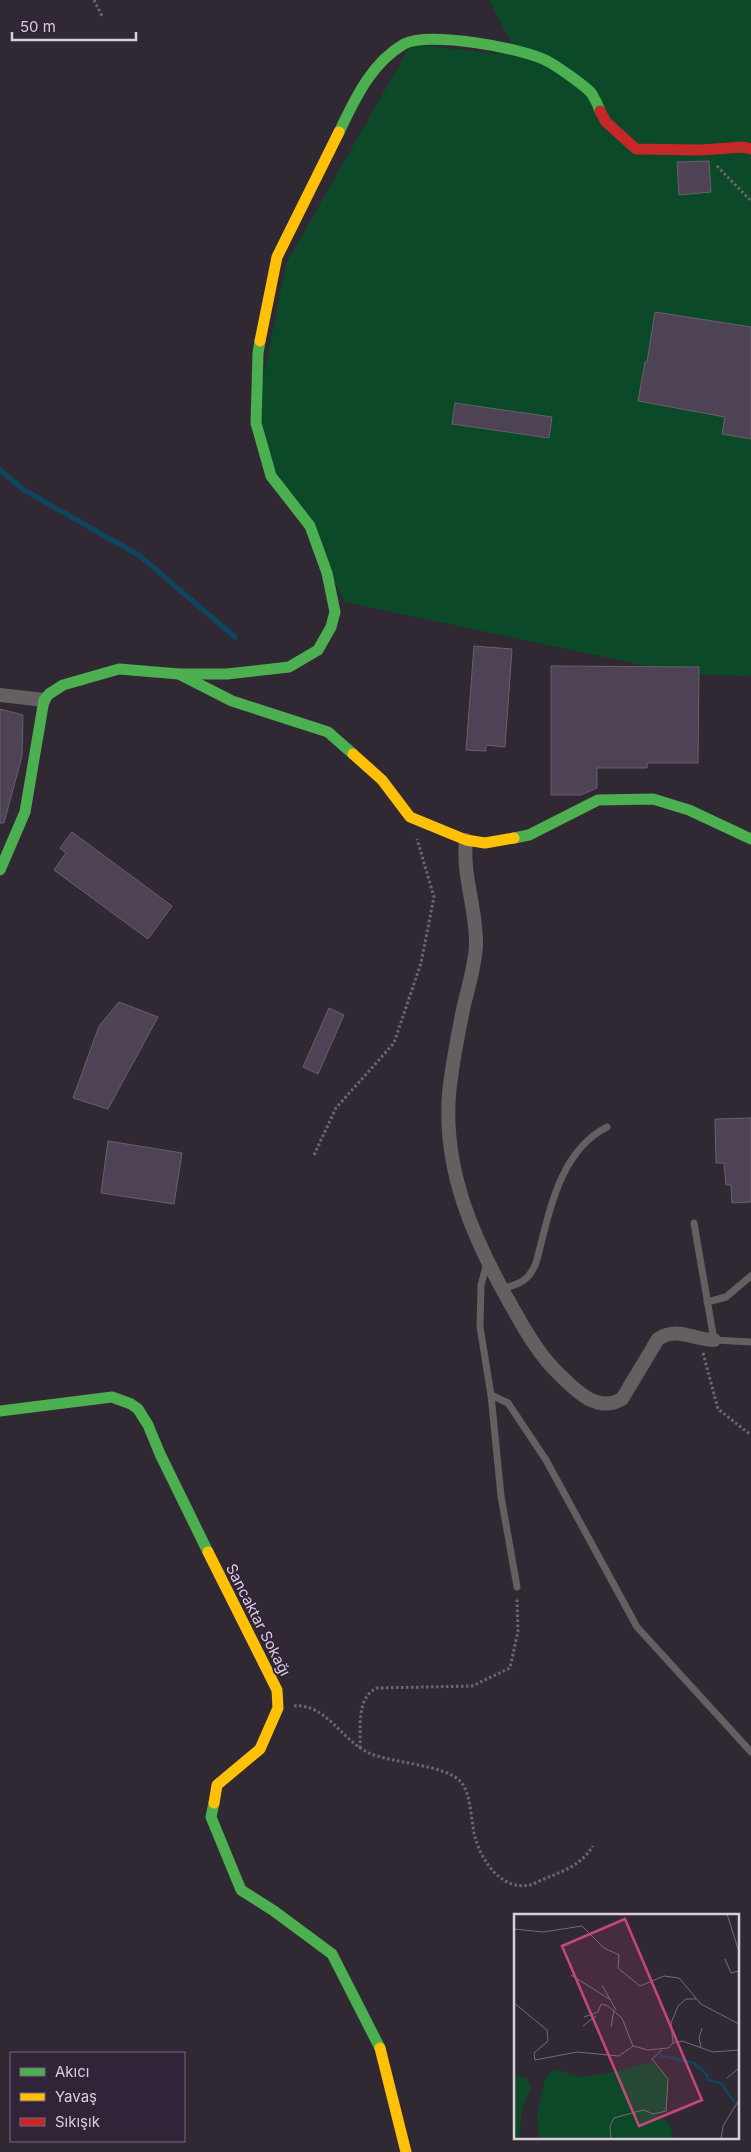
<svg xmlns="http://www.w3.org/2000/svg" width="751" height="2152" font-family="Inter,sans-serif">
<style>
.green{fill:#0b4929}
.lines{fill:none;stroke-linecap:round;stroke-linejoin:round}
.stream{stroke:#0e465f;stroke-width:5}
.building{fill:#4e4255;stroke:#66616a}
.path{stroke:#6c686a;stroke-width:3;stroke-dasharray:2.5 2.5;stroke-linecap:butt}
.lane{stroke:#645f60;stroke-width:7}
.street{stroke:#645f60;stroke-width:14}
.fast{stroke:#4caf50;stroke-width:11}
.slow{stroke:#ffc107;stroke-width:11}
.jam{stroke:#c62828;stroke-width:11}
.labels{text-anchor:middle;stroke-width:4;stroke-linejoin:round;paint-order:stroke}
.street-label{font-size:15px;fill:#d7cfdc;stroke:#322438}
.inset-river{fill:none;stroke:#0e465f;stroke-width:2.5}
.inset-road{fill:none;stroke:#736b77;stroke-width:1}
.view{fill:#c7467b;fill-opacity:0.15;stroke:#c7467b;stroke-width:2.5}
.inset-edge{fill:none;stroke:#d7cfdc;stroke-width:2.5}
</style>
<rect width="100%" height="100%" fill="#302933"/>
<polygon class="green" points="489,0 751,0 751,676 685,674 345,602 253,428 286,264 411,44 518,56"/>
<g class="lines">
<polyline class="stream" points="0,470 24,490 140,556 235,637"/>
</g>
<g class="building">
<polygon points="709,161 711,192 679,195 677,162"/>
<polygon points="655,312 751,327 751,439 722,434 725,417 638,401 645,362 647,362"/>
<polygon points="455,403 552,417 549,438 452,424"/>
<polygon points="474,646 512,649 505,747 486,745 486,751 466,750"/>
<polygon points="551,666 699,667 698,763 647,763 647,768 597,768 597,788 581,795 551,795"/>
<polygon points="0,709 23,715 22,756 4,823 0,823"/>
<polygon points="72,832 172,906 148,939 54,870 66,853 60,848"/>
<polygon points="119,1002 158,1017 108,1109 73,1098 99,1026"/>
<polygon points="329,1008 344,1015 318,1074 303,1067"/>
<polygon points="751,1118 751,1202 732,1203 731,1185 726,1185 724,1163 716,1163 715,1119"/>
<polygon points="108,1141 182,1153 174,1204 101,1193"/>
</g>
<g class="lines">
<g class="path">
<polyline points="94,0 103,18"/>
<polyline points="717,166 751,201"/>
<polyline points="314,1155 336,1108 394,1043 421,963 434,897 417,839"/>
<polyline points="703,1353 718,1409 751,1435"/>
<path d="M294,1706c32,-3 48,35 75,47 25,11 75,11 92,29 10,11 10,40 14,55 6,23 26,54 55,48 4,-1 9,-4 14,-6 20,-8 37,-14 49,-33"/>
<path d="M360,1748c1,-20 -4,-51 17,-60l95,-2 38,-18 8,-37 -1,-34"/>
</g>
<g class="lane">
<polyline points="694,1223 714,1340 751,1342"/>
<polyline points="487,1263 481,1285 480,1327 491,1395 501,1496 517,1587"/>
<path d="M502,1289c17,-5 27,-8 34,-26 13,-48 22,-111 71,-136"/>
<polyline points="707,1302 726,1297 751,1276"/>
<polyline points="491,1395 508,1403 546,1460 637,1627 751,1752"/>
</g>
<g class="street">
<polyline points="0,695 44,700"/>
<path d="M466,840c-4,36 11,70 10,105 -1,20 -7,40 -12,60 -6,29 -12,59 -15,89 -6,77 25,146 62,211 14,25 29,52 50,71 16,16 37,37 61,23l36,-60c20,-13 35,1 56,1"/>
</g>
<g class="fast">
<path d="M339,132c16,-33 32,-69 65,-88 23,-13 122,4 145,18 9,5 38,25 43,32 3,5 6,11 8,17"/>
<polyline points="179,674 227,674 289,667 318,650 331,627 335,612 327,573 310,526 271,476 256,423 258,353 260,341"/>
<polyline points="514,838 529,835 598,800 653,799 689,810 751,839"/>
<polyline points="0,870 25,812 44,700 49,694 63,685 119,669 179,674 232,701 328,732 353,754"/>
<polyline points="0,1411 112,1397 131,1404 138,1409 148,1425 160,1454 208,1552"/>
<polyline points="214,1803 211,1817 241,1890 274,1911 332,1954 380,2048"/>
</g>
<g class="slow">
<polyline points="260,341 277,257 339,132"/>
<polyline points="353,754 382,780 410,817 466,840 485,843 514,838"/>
<polyline points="208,1552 277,1690 278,1708 260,1749 217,1785 214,1803"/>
<polyline points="380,2048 406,2152"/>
</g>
<polyline class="jam" points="600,111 606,122 636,149 701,150 743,147 751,149"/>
</g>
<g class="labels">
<g class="street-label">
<text transform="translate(258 1620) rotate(63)" y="5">Sancaktar Sokağı</text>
</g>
</g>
<g transform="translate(514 1914)">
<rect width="225" height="225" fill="#302933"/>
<path d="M137,148l14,11 3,15 -2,23 -9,3 13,11 3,14h-134l-2,-26 9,-36 9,-8 23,8 26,-3zM0,162l12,1 5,11 -9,21 -3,30h-5z" fill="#0b4929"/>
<path class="inset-river" d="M145,141l35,8 13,12 1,5 13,3 14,20"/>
<path class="inset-road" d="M213,0l12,38M0,15l29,3 39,-6 22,22 15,7 -1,13 22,18 24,-10 15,2 22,26 38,20M211,45l6,14 8,-2M57,61l40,25M88,71l14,25M0,89l33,27 1,11 -14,12 1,7 42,-8 42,4 14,-10 15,4 20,-2 5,-5 -2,-20 7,-17 8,-7h10M70,103l14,-5 3,-8 7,2 14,12 11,28M69,112l13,-10M97,113l3,-17M159,129l9,-2 31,11 26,-2M187,133l-2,-9 3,-10M213,164l12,-10M97,225l-1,-13 4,-8 29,-8 11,4 12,-3 2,-32 -16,-20 10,-9M207,225l2,-13 16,-26"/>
<path class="view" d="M111,5l77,181 -63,26 -77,-180z"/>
<rect width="225" height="225" class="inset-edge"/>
</g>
<rect x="10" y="2052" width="175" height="90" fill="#322438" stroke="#74687a"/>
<rect x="20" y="2068" width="25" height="8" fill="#4caf50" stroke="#74687a"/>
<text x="55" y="2077" font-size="15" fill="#d7cfdc">Akıcı</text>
<rect x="20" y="2093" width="25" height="8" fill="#ffc107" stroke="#74687a"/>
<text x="55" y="2102" font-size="15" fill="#d7cfdc">Yavaş</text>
<rect x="20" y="2118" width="25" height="8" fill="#c62828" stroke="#74687a"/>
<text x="55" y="2127" font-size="15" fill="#d7cfdc">Sıkışık</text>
<path d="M12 32v8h124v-8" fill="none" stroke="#d7cfdc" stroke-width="2.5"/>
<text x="20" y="32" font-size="15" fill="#d7cfdc" stroke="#322438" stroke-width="4" paint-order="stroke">50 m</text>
</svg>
